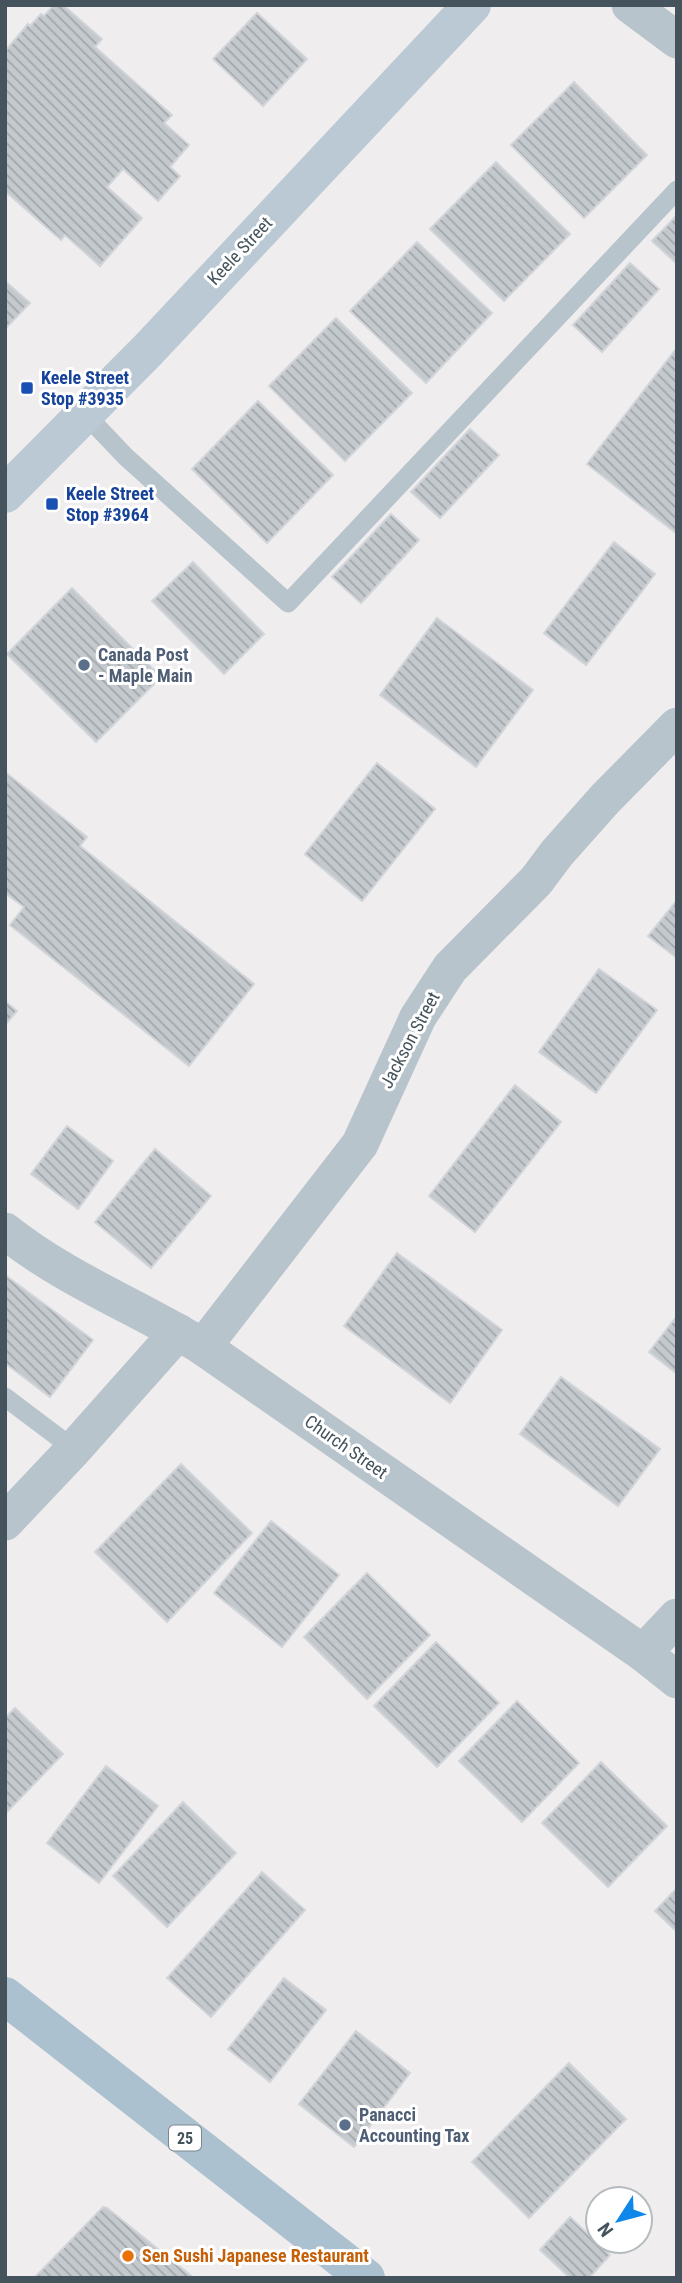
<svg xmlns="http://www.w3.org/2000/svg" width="682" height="2283" font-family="'Roboto Condensed',sans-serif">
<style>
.building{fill:url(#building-back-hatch);stroke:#d1d5da;stroke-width:2}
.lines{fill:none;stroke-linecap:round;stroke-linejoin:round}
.lane{stroke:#b8c4cc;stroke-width:19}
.street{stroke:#b8c4cc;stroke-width:37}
.secondary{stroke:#bac9d3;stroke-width:38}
.primary{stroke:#abc1cf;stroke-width:38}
.transit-dot{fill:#1a4fb4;stroke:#fff;stroke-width:2.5}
.service-dot{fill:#5c6f8a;stroke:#fff;stroke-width:2.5}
.food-dot{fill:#e8710a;stroke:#fff;stroke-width:2.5}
.labels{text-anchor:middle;stroke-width:6;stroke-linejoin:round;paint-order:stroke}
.shield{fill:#fff;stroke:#7d878d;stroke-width:2}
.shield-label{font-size:16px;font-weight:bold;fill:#45545c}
.street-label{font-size:18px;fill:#45545c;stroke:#fff}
.transit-label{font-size:18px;font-weight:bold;fill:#164399;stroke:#fff;text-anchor:start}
.service-label{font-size:18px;font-weight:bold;fill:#4e5e75;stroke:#fff;text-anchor:start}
.food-label{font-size:18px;font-weight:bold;fill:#c56008;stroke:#fff;text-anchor:start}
</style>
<defs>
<pattern id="building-back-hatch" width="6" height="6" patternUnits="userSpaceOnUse" patternTransform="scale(1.75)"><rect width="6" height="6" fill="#c4c9ce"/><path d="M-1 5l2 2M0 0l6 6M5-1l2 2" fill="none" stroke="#a1a6aa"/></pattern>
</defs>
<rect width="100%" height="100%" fill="#f0edee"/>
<g class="building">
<polygon points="54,5 63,5 102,39 95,47 172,115 164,123 189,145 170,167 180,176 158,201 123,169 107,187 142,218 100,266 65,235 61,240 5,191 5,47 7,49 28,24 30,26 41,14 44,16"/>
<polygon points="257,13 307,59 263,106 213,59"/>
<polygon points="574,82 647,155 584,218 511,145"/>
<polygon points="496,162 570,234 504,301 430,229"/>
<polygon points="677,215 677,264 652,241"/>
<polygon points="417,242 492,313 426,383 350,311"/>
<polygon points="630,263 659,289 602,352 573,325"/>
<polygon points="5,281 30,303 5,329"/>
<polygon points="336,318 412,393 345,461 269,386"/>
<polygon points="676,349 677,349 677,534 587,464"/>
<polygon points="258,401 333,475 267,543 192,469"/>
<polygon points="470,429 499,455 440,518 411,492"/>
<polygon points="391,514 419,540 361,603 332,577"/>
<polygon points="614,542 655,574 586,665 544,633"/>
<polygon points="193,562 264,634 224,674 152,601"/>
<polygon points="72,588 161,677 96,742 7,654"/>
<polygon points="437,618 533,690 476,767 380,695"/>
<polygon points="377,763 435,809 362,901 305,854"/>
<polygon points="5,772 87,837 80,846 254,984 189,1066 10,925 24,907 5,893"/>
<polygon points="677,900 677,958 648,936"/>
<polygon points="599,969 657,1010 596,1093 539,1052"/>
<polygon points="5,1001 17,1011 5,1025"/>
<polygon points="515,1085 561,1122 475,1232 429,1196"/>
<polygon points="67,1126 113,1161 78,1209 31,1174"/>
<polygon points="155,1149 211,1196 151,1268 95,1222"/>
<polygon points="397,1253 502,1330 450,1403 344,1326"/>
<polygon points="5,1275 93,1340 50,1397 5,1363"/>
<polygon points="677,1316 677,1374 649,1352"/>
<polygon points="561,1377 660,1449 618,1506 520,1434"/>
<polygon points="181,1464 252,1533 167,1622 95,1552"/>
<polygon points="271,1521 339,1575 282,1647 214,1593"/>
<polygon points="367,1573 430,1635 367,1699 304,1637"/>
<polygon points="436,1642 499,1703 437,1767 374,1706"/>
<polygon points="517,1701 579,1763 522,1822 459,1761"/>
<polygon points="15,1708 63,1754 5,1814 5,1718"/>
<polygon points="601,1762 667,1826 608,1887 542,1823"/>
<polygon points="106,1766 158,1806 99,1883 47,1843"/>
<polygon points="183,1802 236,1853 167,1927 113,1876"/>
<polygon points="262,1872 305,1910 211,2017 167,1978"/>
<polygon points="677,1888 677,1932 655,1911"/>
<polygon points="284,1978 326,2010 270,2082 228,2049"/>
<polygon points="356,2031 410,2073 354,2147 299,2104"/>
<polygon points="569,2063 626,2119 529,2218 472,2162"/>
<polygon points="103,2207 107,2208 194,2278 34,2278"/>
<polygon points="570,2217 610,2255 589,2278 570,2278 540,2250"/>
</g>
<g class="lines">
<g class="lane">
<polyline points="84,413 126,457 288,603 677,190"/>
<polyline points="5,1397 74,1449"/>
</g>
<g class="street">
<polyline points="630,5 677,40"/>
<path d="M5,1231c60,48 133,76 198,116l440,306 34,27"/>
<polyline points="203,1347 360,1144 418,1017 450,968 536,881 557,853 605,799 677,726"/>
<polyline points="5,1522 74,1449 178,1332"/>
<polyline points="643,1653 677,1617"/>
</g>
<polyline class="secondary" points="5,494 148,350 472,5"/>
<polyline class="primary" points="5,1996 366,2278"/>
</g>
<g class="transit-dot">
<rect x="20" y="381" width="14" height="14" rx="3.5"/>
<rect x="45" y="497" width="14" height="14" rx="3.5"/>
</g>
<g class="service-dot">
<circle cx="84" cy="665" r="7"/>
<circle cx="345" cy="2125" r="7"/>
</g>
<circle class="food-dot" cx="128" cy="2256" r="7"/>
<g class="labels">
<rect class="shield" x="169" y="2125.5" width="32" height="25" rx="5"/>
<g class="shield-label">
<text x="185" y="2144">25</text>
</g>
<g class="street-label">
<text transform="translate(240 251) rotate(-47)" y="6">Keele Street</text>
<text transform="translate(410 1040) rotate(-62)" y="6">Jackson Street</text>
<text transform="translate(346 1447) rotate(35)" y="6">Church Street</text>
</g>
<g class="transit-label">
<text x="41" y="384">Keele Street<tspan x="41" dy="21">Stop #3935</tspan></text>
<text x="66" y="500">Keele Street<tspan x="66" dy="21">Stop #3964</tspan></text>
</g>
<g class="service-label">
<text x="98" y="661">Canada Post<tspan x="98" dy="21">- Maple Main</tspan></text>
<text x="359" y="2121">Panacci<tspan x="359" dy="21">Accounting Tax</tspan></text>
</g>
<g class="food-label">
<text x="142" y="2262">Sen Sushi Japanese Restaurant</text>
</g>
</g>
<rect width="682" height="2283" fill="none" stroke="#45545c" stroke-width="14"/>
<g transform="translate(619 2220) rotate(234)"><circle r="33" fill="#ffffff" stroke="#b5bbbe" stroke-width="2"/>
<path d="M0-5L12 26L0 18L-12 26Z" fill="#0e86ea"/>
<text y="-10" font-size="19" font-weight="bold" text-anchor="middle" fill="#45545c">N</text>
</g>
</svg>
